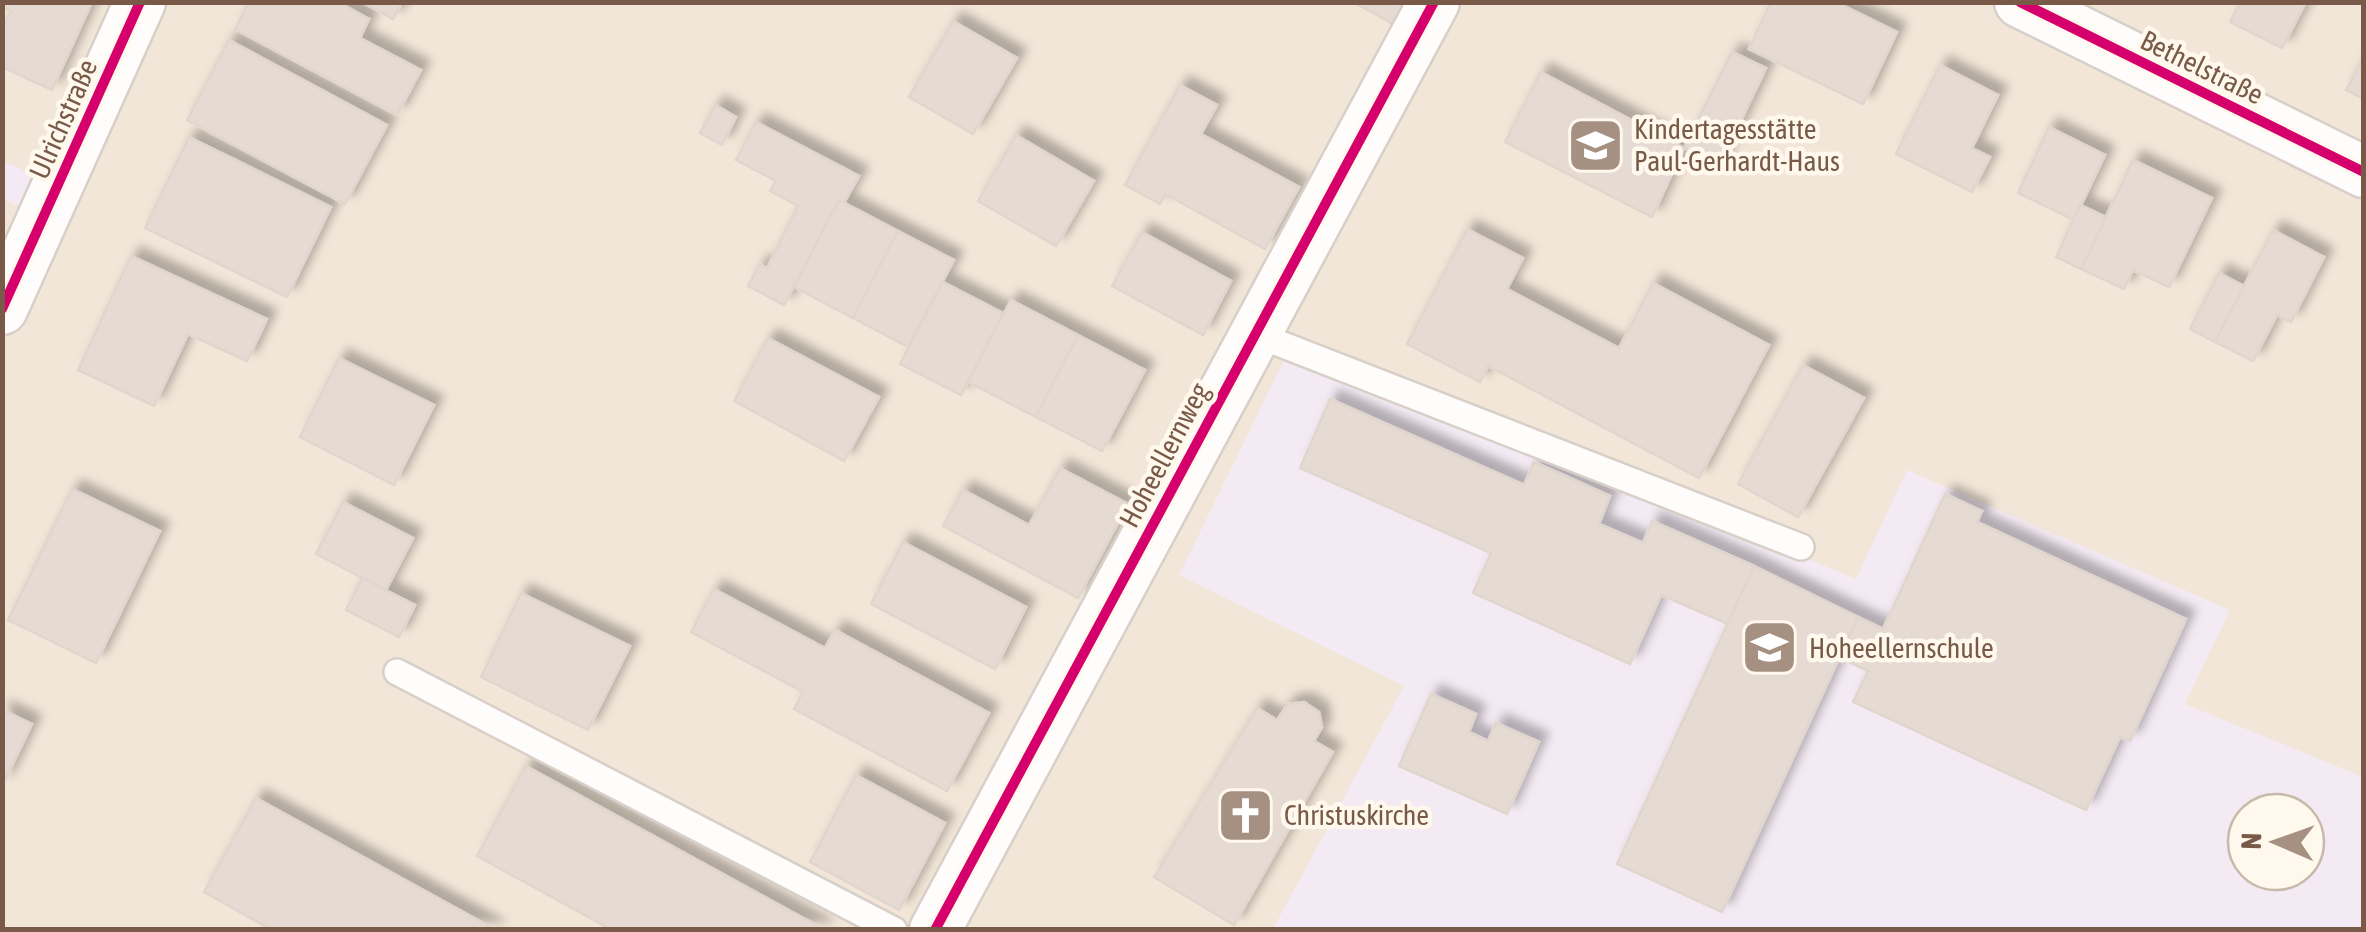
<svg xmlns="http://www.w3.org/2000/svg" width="2366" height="932" font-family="'Asap Condensed',sans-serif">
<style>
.residential{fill:#f2e6d8;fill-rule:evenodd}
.education{fill:#f4eaf3;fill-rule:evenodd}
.building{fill:#e5dbd2;stroke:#e1d6cd;stroke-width:2.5;filter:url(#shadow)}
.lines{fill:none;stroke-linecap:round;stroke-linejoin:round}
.service-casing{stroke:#d7cfc8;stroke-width:30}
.minor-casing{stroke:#d7cfc8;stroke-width:55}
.service{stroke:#fefdfc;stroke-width:25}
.minor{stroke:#fefdfc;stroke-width:50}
.cycleway-casing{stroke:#fff8ed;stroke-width:16}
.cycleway{stroke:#d6006c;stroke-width:10}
.labels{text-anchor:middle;stroke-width:9;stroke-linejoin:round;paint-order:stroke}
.street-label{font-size:28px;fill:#795a49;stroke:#fff8ed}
.poi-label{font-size:28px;fill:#795a49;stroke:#fff8ed;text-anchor:start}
</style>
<defs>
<filter id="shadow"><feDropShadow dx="9" dy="-9" stdDeviation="5" flood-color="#0004"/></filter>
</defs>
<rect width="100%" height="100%" fill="#f8f3eb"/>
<path class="residential" d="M2,3h2361v926h-2360zM2246,812h60v60h-60z"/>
<g class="education">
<polygon points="3,161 43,179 32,212 3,199"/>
<path d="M1293,342l563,237 51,-109 323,140 -45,94 178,73v152h-1090l131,-243 -225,-111zM2246,812h60v60h-60z"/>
</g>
<g class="building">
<polygon points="2,2 92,2 52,90 2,67 2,29 11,11 2,7"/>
<polygon points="249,2 338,2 369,19 360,38 421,70 397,115 235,29"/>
<polygon points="362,2 402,2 393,19"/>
<polygon points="1353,2 1407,2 1395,25"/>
<polygon points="1771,2 1836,2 1897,32 1863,104 1749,49"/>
<polygon points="2240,2 2306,2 2282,48 2230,22"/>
<polygon points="953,21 1017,58 973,134 909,97"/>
<polygon points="229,40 387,125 345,204 187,120"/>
<polygon points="1732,52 1766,68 1720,165 1684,148"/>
<polygon points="2364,57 2364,99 2346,90"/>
<polygon points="1940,65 1998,95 1972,148 1990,157 1972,192 1896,154"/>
<polygon points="1541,72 1684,148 1652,217 1505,142"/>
<polygon points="1180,85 1217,105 1201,134 1299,187 1265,249 1165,194 1160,204 1125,185"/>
<polygon points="715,105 736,117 722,145 700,133"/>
<polygon points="756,122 859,176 844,203 839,200 784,305 748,286 760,264 767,268 798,206 770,191 776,181 736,160"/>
<polygon points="2049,127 2105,155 2074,220 2018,193"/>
<polygon points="1016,135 1094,181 1056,246 978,201"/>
<polygon points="189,137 331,207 287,297 145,228"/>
<polygon points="2133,160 2212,198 2169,287 2133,270 2124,289 2081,269"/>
<polygon points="839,200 898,231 853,318 794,287"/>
<polygon points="2080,205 2106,217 2081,269 2056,257"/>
<polygon points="1467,229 1523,258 1507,289 1619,348 1653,283 1769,345 1699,478 1488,366 1480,382 1407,344"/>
<polygon points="2273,230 2324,257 2291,322 2277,315 2253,361 2215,342"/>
<polygon points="898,231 954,260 908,347 853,318"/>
<polygon points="1142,232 1231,281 1203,335 1112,286"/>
<polygon points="131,256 267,319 247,361 188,334 154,406 78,370"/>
<polygon points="2219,273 2244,286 2215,342 2190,329"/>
<polygon points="943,282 1003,313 961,395 900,364"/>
<polygon points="1011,300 1078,335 1036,417 968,382"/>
<polygon points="1078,335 1145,370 1102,451 1036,417"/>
<polygon points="768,338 879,397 844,461 734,401"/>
<polygon points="339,358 434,405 394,485 300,437"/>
<polygon points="1803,365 1864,398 1798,517 1738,484"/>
<polygon points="1330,399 1524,485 1534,462 1610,496 1599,524 1643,543 1652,521 1754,566 1728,624 1661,595 1630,664 1473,593 1491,553 1300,468"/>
<polygon points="1060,468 1128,504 1078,598 943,526 963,490 1029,525"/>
<polygon points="72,489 160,531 96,663 8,620"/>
<polygon points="1945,494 1982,511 1977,522 2186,619 2130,741 2120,737 2086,810 1853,702 1868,671 1840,658 1858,617 1883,629"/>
<polygon points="343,502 413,538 386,590 316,554"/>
<polygon points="903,542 1026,607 995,669 871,604"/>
<polygon points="1754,566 1858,617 1722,912 1617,864"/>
<polygon points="362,578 415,605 399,637 346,610"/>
<polygon points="714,589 825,648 835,630 989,713 947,791 794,709 803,692 691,632"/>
<polygon points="521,593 630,646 588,730 481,677"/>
<polygon points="1431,694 1476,714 1469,732 1488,741 1496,723 1539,742 1507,814 1399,766"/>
<polygon points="1304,702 1319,712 1322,727 1314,741 1333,752 1234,925 1154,877 1257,708 1277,720 1288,704"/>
<polygon points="2,710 32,724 2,786"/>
<polygon points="526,766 825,930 612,930 477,856"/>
<polygon points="856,775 945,823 899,910 810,862"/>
<polygon points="256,798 496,930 272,930 204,892"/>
</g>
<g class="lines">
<defs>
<g id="service">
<polyline points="1255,334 1801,547"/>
<polyline points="397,672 894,930"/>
</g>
<g id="minor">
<polyline points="2020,2 2364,172"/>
<polyline points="2,309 140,2"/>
<polyline points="935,930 1434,2"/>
</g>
</defs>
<use href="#service" class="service-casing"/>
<use href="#minor" class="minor-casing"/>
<use href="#service" class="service"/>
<use href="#minor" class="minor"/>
<defs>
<g id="cycleway">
<polyline points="2020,2 2364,172"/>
<polyline points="2,309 140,2"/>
<polyline points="935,930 1434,2"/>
</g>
</defs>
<use href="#cycleway" class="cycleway-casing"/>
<use href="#cycleway" class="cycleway"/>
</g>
<defs>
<symbol id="school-square" viewBox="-11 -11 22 22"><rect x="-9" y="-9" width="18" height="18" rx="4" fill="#a59082" stroke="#fff8ed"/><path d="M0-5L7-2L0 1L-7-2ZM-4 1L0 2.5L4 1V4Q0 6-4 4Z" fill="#fff"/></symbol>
<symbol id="church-square" viewBox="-11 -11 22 22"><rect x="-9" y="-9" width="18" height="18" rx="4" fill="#a59082" stroke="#fff8ed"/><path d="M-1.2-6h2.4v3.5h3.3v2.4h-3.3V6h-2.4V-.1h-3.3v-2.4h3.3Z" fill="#fff"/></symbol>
</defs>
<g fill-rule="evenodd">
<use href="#school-square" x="1564" y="114" width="63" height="63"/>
<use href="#school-square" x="1738" y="616" width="63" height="63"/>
<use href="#church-square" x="1214" y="784" width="63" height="63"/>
</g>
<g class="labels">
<g class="street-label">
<text transform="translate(2202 67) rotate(26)" y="10">Bethelstraße</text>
<text transform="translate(63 119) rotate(-66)" y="10">Ulrichstraße</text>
<text transform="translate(1164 455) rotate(-62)" y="10">Hoheellernweg</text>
</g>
<g class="poi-label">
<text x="1634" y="139">Kindertagesstätte<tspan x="1634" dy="32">Paul-Gerhardt-Haus</tspan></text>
<text x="1809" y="658">Hoheellernschule</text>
<text x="1284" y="825">Christuskirche</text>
</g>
</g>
<rect width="2366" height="932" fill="none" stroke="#795a49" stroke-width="10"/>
<g transform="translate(2276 842) rotate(272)"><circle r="48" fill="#fff8ed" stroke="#c9b9ab" stroke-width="2.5"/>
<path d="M0-8L18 38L0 25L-18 38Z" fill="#a59082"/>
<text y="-15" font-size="28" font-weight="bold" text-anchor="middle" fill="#795a49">N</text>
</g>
</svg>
